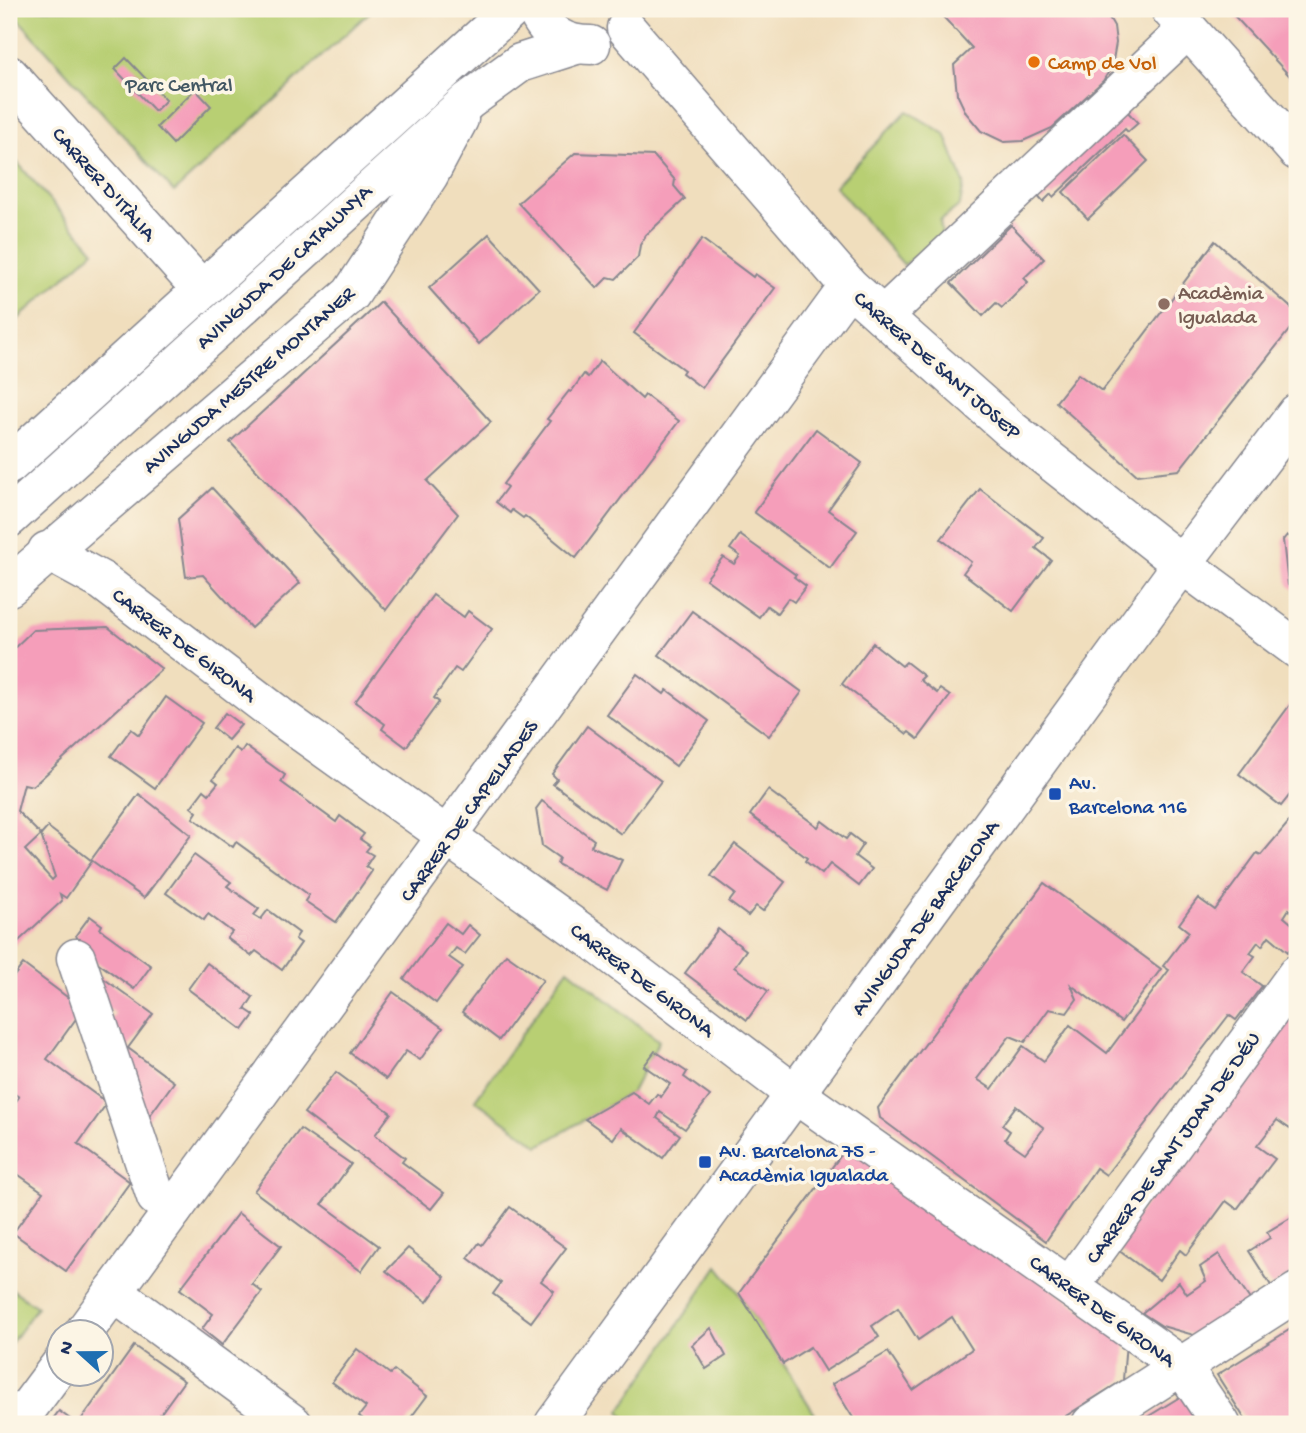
<svg xmlns="http://www.w3.org/2000/svg" width="1306" height="1433" font-family="'Gochi Hand',sans-serif">
<style>
.green{fill:#b8cf73;stroke:#6a7f68;stroke-width:2}
.building{fill:#f59eba;fill-rule:evenodd}
.lines{fill:none;stroke-linecap:round;stroke-linejoin:round}
.minor-casing{stroke:#86868e;stroke-width:41}
.minor{stroke:#fff;stroke-width:38}
.food-dot{fill:#e8710a;stroke:#fcf5e5;stroke-width:2.5}
.education-dot{fill:#8d6e63;stroke:#fcf5e5;stroke-width:2.5}
.transit-dot{fill:#1a4fb4;stroke:#fcf5e5;stroke-width:2.5}
.labels{text-anchor:middle;stroke-width:7;stroke-linejoin:round;paint-order:stroke}
.food-label{font-size:21px;fill:#c56008;stroke:#fcf5e5;text-anchor:start}
.park-label{font-size:21px;fill:#425763;stroke:#fcf5e5}
.street-label{font-size:21px;fill:#1b2f5e;stroke:#fcf5e5}
.education-label{font-size:21px;fill:#785e54;stroke:#fcf5e5;text-anchor:start}
.transit-label{font-size:21px;fill:#164399;stroke:#fcf5e5;text-anchor:start}
</style>
<rect width="100%" height="100%" fill="#fcf5e5"/>
<filter id="ink" filterUnits="userSpaceOnUse"><feTurbulence type="fractalNoise" baseFrequency=".0143" numOctaves="2"/><feDisplacementMap in="SourceGraphic" scale="14" xChannelSelector="R" yChannelSelector="G"/><feConvolveMatrix kernelMatrix="1 2 1 2 8 2 1 2 1" color-interpolation-filters="sRGB"/></filter>
<filter id="wash" filterUnits="userSpaceOnUse"><feTurbulence type="fractalNoise" baseFrequency=".00686" numOctaves="4" result="noise"/><feDisplacementMap in="SourceGraphic" scale="28" xChannelSelector="R" yChannelSelector="G"/><feGaussianBlur stdDeviation="1.57" result="paint"/><feColorMatrix in="noise" values="0 0 0 0 0 0 0 0 0 0 0 0 0 0 0 0 0 1.4 0 .05"/><feComposite in="paint" operator="in"/></filter>
<g filter="url(#wash)">
<rect width="100%" height="100%" fill="#f0debd"/>
<g class="green">
<polygon points="9,9 373,9 174,192"/>
<polygon points="907,111 945,134 964,183 960,205 940,221 942,235 904,265 835,186"/>
<polygon points="9,153 94,251 9,327"/>
<polygon points="568,969 659,1041 632,1092 539,1146 475,1100"/>
<polygon points="718,1266 739,1293 821,1424 628,1424 620,1411"/>
<polygon points="9,1287 37,1307 9,1346"/>
</g>
<g id="blocks">
<g class="building">
<polygon points="936,9 1104,9 1114,26 1116,43 1112,66 1103,81 1052,128 1023,141 1004,142 981,131 966,113 957,94 954,65 972,48"/>
<polygon points="1228,9 1297,9 1297,84"/>
<polygon points="126,58 166,100 155,111 115,69"/>
<polygon points="195,89 211,106 173,144 157,127"/>
<polygon points="1125,109 1138,123 1128,132 1125,129 1053,197 1051,194 1043,202 1035,193"/>
<polygon points="1123,135 1148,161 1088,219 1063,192"/>
<polygon points="575,153 654,156 675,180 674,186 685,199 646,235 640,245 638,257 616,279 608,277 597,288 518,203"/>
<polygon points="1011,225 1044,259 1024,278 1028,282 1002,308 996,303 983,316 951,283"/>
<polygon points="489,234 539,289 479,344 429,288"/>
<polygon points="702,239 753,277 755,274 775,288 702,388 682,373 684,370 634,333"/>
<polygon points="1215,241 1297,313 1297,320 1179,470 1137,475 1056,402 1078,374 1102,391"/>
<polygon points="381,302 491,422 427,481 458,514 386,610 230,442"/>
<polygon points="600,361 642,399 645,395 679,421 576,558 525,516 523,518 512,510 510,513 496,502 507,487 503,484 550,421 547,419 569,391 571,392 584,374 588,377"/>
<polygon points="816,429 862,463 828,510 857,531 830,568 754,512"/>
<polygon points="212,488 300,583 251,628 203,575 186,577 178,519"/>
<polygon points="980,489 1044,538 1036,548 1051,560 1013,611 963,573 971,562 941,539"/>
<polygon points="740,535 796,575 794,577 806,586 794,602 788,598 777,613 767,606 759,617 706,579 723,557 734,564 740,556 730,549"/>
<polygon points="1287,535 1295,540 1297,536 1297,592 1288,585 1283,540"/>
<polygon points="433,595 464,617 468,611 492,629 461,672 455,668 434,698 439,702 406,747 382,729 385,724 355,702"/>
<polygon points="692,611 802,692 769,736 659,655"/>
<path d="M108,627l54,42 -129,117 -9,-2 -7,27 24,24 7,-8 44,34 -26,37 -6,-4 2,7 -53,49v-297l24,-23zM41,835l14,42 -3,3 -27,-30z"/>
<polygon points="873,643 902,666 906,662 924,676 920,680 937,693 940,689 950,696 918,739 909,732 907,734 842,684"/>
<polygon points="637,674 664,694 667,690 709,721 676,766 607,715"/>
<polygon points="166,697 202,723 155,788 111,756 131,729 139,735"/>
<polygon points="1292,702 1297,705 1297,794 1293,791 1281,806 1239,774"/>
<polygon points="225,713 241,725 228,740 213,728"/>
<polygon points="587,726 661,781 621,834 553,784 557,779 552,774"/>
<polygon points="245,746 285,775 281,782 336,822 340,816 364,834 360,839 370,846 366,851 373,855 366,866 372,871 336,922 305,901 309,895 236,842 233,847 193,818 197,812 191,807 204,790 209,794 218,783 213,779 235,748 241,752"/>
<polygon points="768,790 818,827 822,821 846,839 850,834 863,844 855,856 872,869 859,886 830,864 822,874 805,861 807,858 750,815"/>
<polygon points="139,794 191,835 144,898 91,860"/>
<polygon points="542,801 594,840 591,846 622,860 607,890 557,864 559,858 542,846 536,809"/>
<path d="M1294,816l3,3v96l-8,-6 -5,8 13,11v10l-9,14 -19,-16 -7,10 -4,-4 -8,11 5,3 -12,16 19,14 -26,34 -7,-5 -123,160 -10,-7 -50,73 -166,-123 -2,-10 166,-225 117,86 -40,53 -50,-37 6,14 -10,14 -18,-4 -24,33 -15,-6 -33,43 15,10 31,-43 21,15 26,-36 37,28 62,-83 -6,-4 26,-34 -10,-8 19,-26 17,12 42,-57 4,2zM1016,1106l28,22 -19,25 -20,-14 5,-8 -8,-6z"/>
<polygon points="735,844 785,882 763,911 756,906 748,916 729,902 735,894 711,876"/>
<polygon points="194,855 231,882 227,886 259,909 254,915 261,919 268,910 299,933 295,939 301,943 282,970 256,951 251,956 227,938 232,932 208,914 204,920 166,893"/>
<polygon points="90,916 102,925 100,929 151,966 134,989 82,951 76,935"/>
<polygon points="446,923 461,934 468,925 480,935 465,954 456,948 449,957 463,967 436,1003 404,979"/>
<polygon points="718,929 746,950 734,967 768,991 747,1020 685,973"/>
<polygon points="506,954 543,980 499,1040 462,1012"/>
<polygon points="207,963 253,997 245,1009 254,1015 243,1030 188,989"/>
<polygon points="23,964 83,1009 47,1059 107,1103 78,1144 130,1182 66,1271 13,1233 43,1192 9,1168 9,1111 19,1097 9,1090 9,983"/>
<polygon points="96,973 153,1014 128,1048 174,1082 142,1126 107,1026 115,1013 97,1001"/>
<polygon points="393,992 443,1028 420,1060 406,1051 386,1079 350,1053"/>
<polygon points="1297,1000 1297,1119 1290,1129 1277,1120 1257,1146 1275,1159 1237,1209 1226,1201 1186,1255 1180,1250 1159,1280 1114,1247"/>
<polygon points="655,1051 687,1072 684,1077 710,1096 685,1129 660,1112 657,1118 680,1135 663,1158 621,1128 613,1139 585,1119 632,1092 649,1104 657,1094 661,1097 670,1084 644,1066"/>
<polygon points="336,1072 391,1113 375,1135 405,1158 402,1162 444,1193 431,1209 304,1113"/>
<polygon points="300,1129 351,1164 322,1204 379,1246 361,1271 254,1191"/>
<polygon points="850,1143 1126,1342 1123,1380 1053,1424 857,1424 832,1384 888,1352 913,1390 972,1349 952,1317 918,1340 898,1308 872,1326 879,1337 825,1371 810,1347 783,1364 739,1293"/>
<polygon points="510,1207 566,1248 541,1281 554,1291 531,1322 493,1294 501,1283 468,1258 479,1243 482,1245"/>
<polygon points="238,1213 281,1246 252,1284 262,1292 222,1345 202,1329 213,1314 180,1289"/>
<polygon points="1297,1214 1297,1271 1272,1287 1249,1251 1270,1238 1267,1232"/>
<polygon points="408,1248 445,1277 427,1302 386,1271"/>
<polygon points="1219,1254 1251,1301 1197,1336 1162,1326 1142,1313 1179,1282 1187,1294 1206,1281 1200,1267"/>
<polygon points="1297,1325 1297,1403 1294,1404 1297,1424 1248,1424 1217,1375"/>
<polygon points="711,1328 726,1356 706,1369 692,1345"/>
<polygon points="134,1346 184,1381 153,1424 78,1424"/>
<polygon points="357,1349 390,1374 394,1370 427,1396 406,1424 370,1424 359,1416 366,1407 332,1382"/>
<polygon points="1188,1392 1208,1424 1136,1424"/>
<polygon points="59,1411 77,1424 49,1424"/>
</g>
</g>
</g>
<g filter="url(#ink)">
<use href="#blocks" fill-opacity="0" stroke="#86868e" stroke-width="2"/>
<g class="lines">
<defs>
<g id="minor">
<path d="M536,9c10,25 28,36 55,36"/>
<polyline points="1170,9 1297,151"/>
<polyline points="626,28 849,286 1010,429 1182,564 1297,649"/>
<polyline points="9,75 202,290"/>
<polyline points="883,316 1188,29"/>
<polyline points="9,465 512,9"/>
<polyline points="9,518 468,101 520,63 576,45"/>
<polyline points="47,551 102,581 282,718 595,942 795,1094 1182,1366 1221,1424"/>
<polyline points="9,587 351,294 429,175 459,119"/>
<polyline points="76,958 156,1197 173,1210"/>
<polyline points="1071,1285 1297,974"/>
<polyline points="113,1292 293,1424"/>
<polyline points="84,1332 849,286"/>
<polyline points="16,1424 60,1365"/>
<polyline points="554,1424 1182,564 1297,413"/>
<polyline points="1091,1424 1297,1292"/>
</g>
</defs>
<use href="#minor" class="minor-casing"/>
<use href="#minor" class="minor"/>
</g>
</g>
<circle class="food-dot" cx="1034" cy="62" r="7"/>
<circle class="education-dot" cx="1164" cy="304" r="7"/>
<g class="transit-dot">
<rect x="1048" y="787" width="14" height="14" rx="3.5"/>
<rect x="698" y="1155" width="14" height="14" rx="3.5"/>
</g>
<g class="labels">
<g class="food-label">
<text x="1048" y="69">Camp de Vol</text>
</g>
<g class="park-label">
<text x="179" y="91">Parc Central</text>
</g>
<g class="street-label">
<text transform="translate(105 183) rotate(48)" y="7">CARRER D'ITÀLIA</text>
<text transform="translate(283 266) rotate(-43)" y="7">AVINGUDA DE CATALUNYA</text>
<text transform="translate(938 364) rotate(41)" y="7">CARRER DE SANT JOSEP</text>
<text transform="translate(248 379) rotate(-41)" y="7">AVINGUDA MESTRE MONTANER</text>
<text transform="translate(185 644) rotate(37)" y="7">CARRER DE GIRONA</text>
<text transform="translate(468 810) rotate(-54)" y="7">CARRER DE CAPELLADES</text>
<text transform="translate(924 917) rotate(-54)" y="7">AVINGUDA DE BARCELONA</text>
<text transform="translate(643 979) rotate(37)" y="7">CARRER DE GIRONA</text>
<text transform="translate(1172 1147) rotate(-54)" y="7">CARRER DE SANT JOAN DE DÉU</text>
<text transform="translate(1103 1310) rotate(36)" y="7">CARRER DE GIRONA</text>
</g>
<g class="education-label">
<text x="1178" y="299">Acadèmia<tspan x="1178" dy="24">Igualada</tspan></text>
</g>
<g class="transit-label">
<text x="1069" y="789">Av.<tspan x="1069" dy="24">Barcelona 116</tspan></text>
<text x="719" y="1157">Av. Barcelona 75 -<tspan x="719" dy="24">Acadèmia Igualada</tspan></text>
</g>
</g>
<rect width="1306" height="1433" fill="none" stroke="#fcf5e5" stroke-width="35"/>
<g transform="translate(80 1353) rotate(291)"><circle r="33" fill="#fcf5e5" stroke="#a2a6af" stroke-width="2"/>
<path d="M0-5L12 26L0 18L-12 26Z" fill="#1f6fb2"/>
<text y="-10" font-size="19" font-weight="bold" text-anchor="middle" fill="#1b2f5e">N</text>
</g>
</svg>
